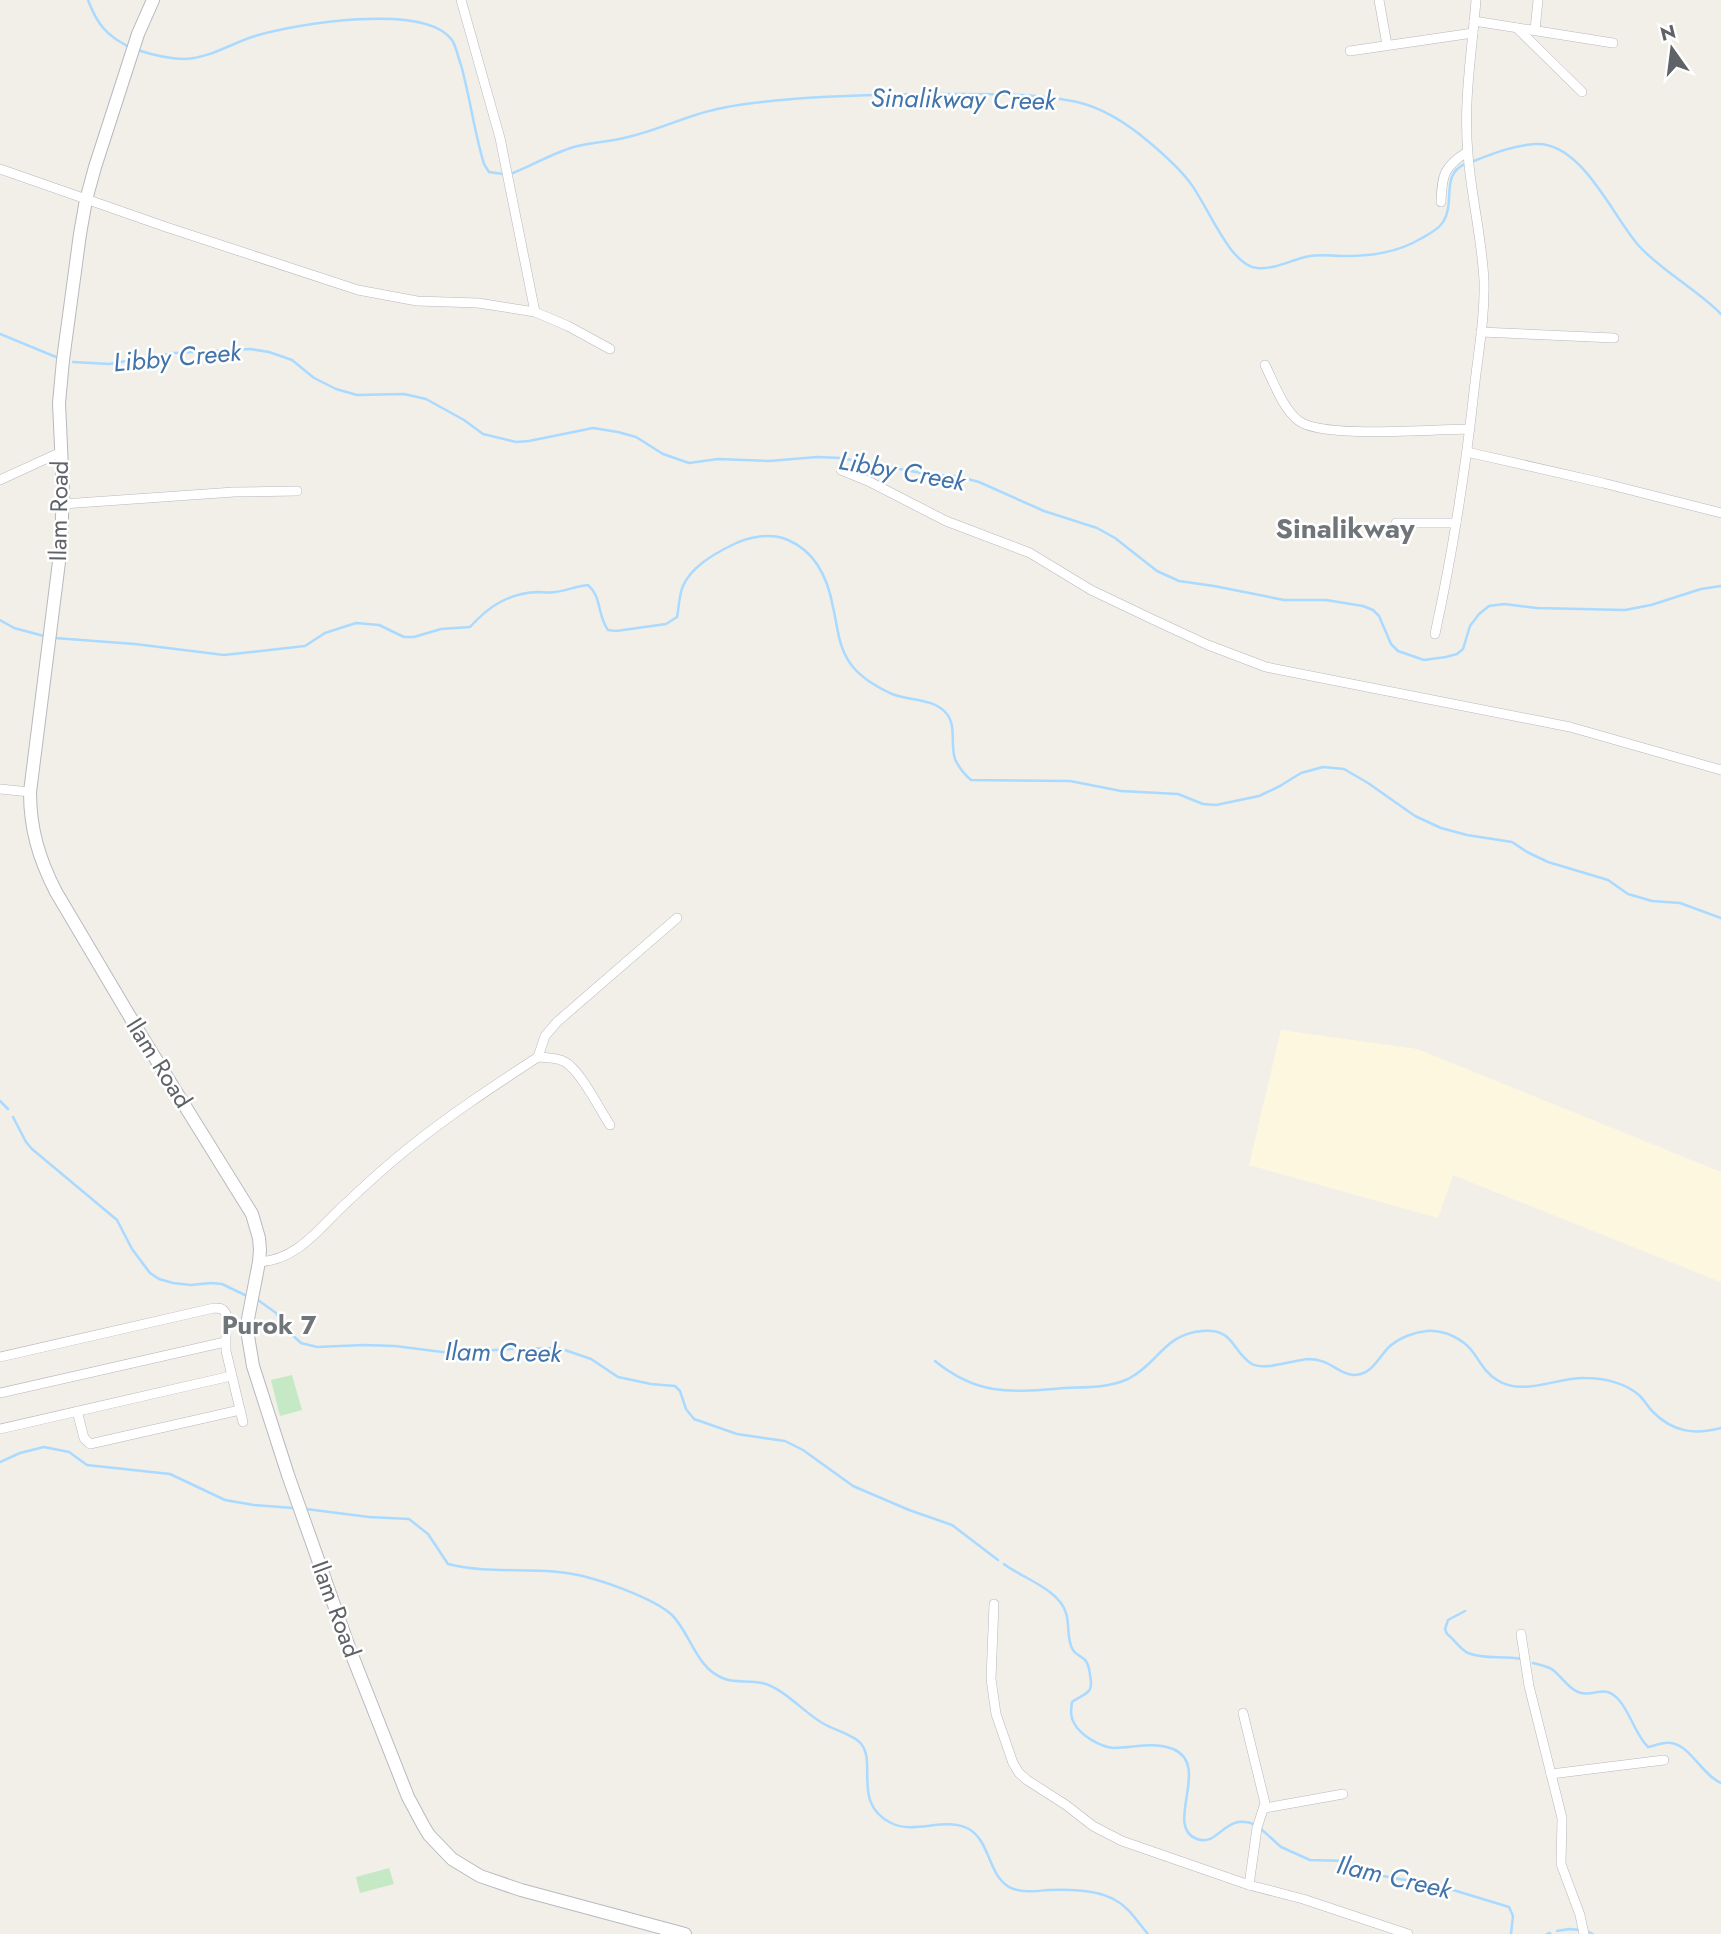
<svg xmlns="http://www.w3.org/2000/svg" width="1721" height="1934" font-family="Jost,sans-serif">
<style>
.commercial{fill:#fef7e0}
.pitch{fill:#c5e8c5}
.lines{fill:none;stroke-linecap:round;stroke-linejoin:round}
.stream{stroke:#aadaff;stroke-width:2.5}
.street-casing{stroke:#b5b8bc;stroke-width:10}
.secondary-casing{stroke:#b6babf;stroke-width:14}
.street{stroke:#fff;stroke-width:9}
.secondary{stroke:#fff;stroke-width:12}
.labels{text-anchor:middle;stroke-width:5;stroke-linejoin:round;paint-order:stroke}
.street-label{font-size:24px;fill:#5f6368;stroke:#fff}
.water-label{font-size:26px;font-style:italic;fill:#4174aa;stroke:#fff}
.neighbourhood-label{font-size:26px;font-weight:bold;fill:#70757a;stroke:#fff}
.quarter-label{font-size:28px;font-weight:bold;fill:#70757a;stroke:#fff}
</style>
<rect width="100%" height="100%" fill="#f1efe8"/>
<polygon class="commercial" points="1281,1030 1417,1049 1721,1172 1721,1282 1453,1175 1438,1218 1249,1165"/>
<g class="pitch">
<polygon points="292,1375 302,1410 280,1416 271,1380"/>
<polygon points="389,1868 394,1884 360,1893 356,1877"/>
</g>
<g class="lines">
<g class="stream">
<path d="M88,0c9,24 18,35 41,47"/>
<path d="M137,50c16,5 32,9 48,9 25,-1 47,-16 70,-23 39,-12 170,-34 197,4 4,6 6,17 9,25 9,32 13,66 23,99l5,8 14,2"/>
<path d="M1474,161c20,-8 41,-16 62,-17 46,-2 77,73 103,102 24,26 56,42 82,68"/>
<path d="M513,173c20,-8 40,-20 61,-26 17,-5 36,-5 54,-10 32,-7 61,-23 94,-29 23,-5 47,-7 70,-9 54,-4 106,-5 159,-5 42,0 85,-1 126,8 26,6 52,23 72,40 13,11 28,24 39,38 18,21 41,86 69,88 18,2 35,-9 53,-12 10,-2 22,0 33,0 28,0 54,-3 79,-18 7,-4 17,-9 21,-16 13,-20 -3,-47 22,-58"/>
<polyline points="0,334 56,357"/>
<polyline points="73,362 109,364 174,353 250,349 269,352 292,360 314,378 336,389 357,395 404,394 426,399 464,420 483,434 516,442 529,441 593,428 618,432 636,437 663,454 689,463 718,459 769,461 817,457 841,458 932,475 956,476 979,482 1044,511 1097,528 1115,538 1157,571 1179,581 1214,586 1284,600 1326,600 1363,606 1373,610 1379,616 1391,644 1398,651 1424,660 1446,657 1457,654 1463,649 1470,626 1479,614 1489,606 1504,604 1537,608 1625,610 1651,605 1701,589 1721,586"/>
<polyline points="0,620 14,628 44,636"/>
<path d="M55,638l80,6 89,11 81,-9 20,-13 31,-10 23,2 25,12h10l27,-8 29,-2c19,-21 39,-34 68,-35 5,0 11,1 17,0 11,-1 21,-6 33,-7 14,12 9,30 20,45l8,1 50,-7 11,-7c2,-10 2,-22 6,-31 8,-19 31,-32 49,-41 16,-8 39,-13 56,-5 28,12 40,39 45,67 5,21 5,42 20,60 9,11 26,21 39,27 18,7 41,4 54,19 11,12 4,32 9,46 4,9 9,15 16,21l99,1 51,10 57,3 25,10 13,1 43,-9 21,-10 21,-13 22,-6 21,2 24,14 47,33 26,12 26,7 45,7 15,10 21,10 60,18 20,14 24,7 28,2 41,15"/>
<polyline points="0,1101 8,1109"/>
<polyline points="13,1117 26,1142 32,1149 117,1220 132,1249 150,1273 159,1279 173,1283 191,1285 211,1283 222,1284 247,1296"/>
<polyline points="258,1300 276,1313 288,1331 301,1343 317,1347 364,1345 395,1346 450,1353 510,1349 559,1348 591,1359 618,1377 651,1384 675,1386 680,1391 686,1409 694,1419 737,1434 785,1441 803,1450 853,1486 909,1510 952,1525 998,1560"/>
<path d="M935,1361c44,36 78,31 130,27 22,-1 43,0 63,-9 30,-15 36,-45 74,-48 33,-3 29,20 50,33 13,7 41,-4 57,-5 21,0 29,15 44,16 19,0 24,-16 36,-28 10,-9 25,-15 38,-16 8,-1 14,1 21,3 31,12 27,32 49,46 26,17 60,-3 88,-2 19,0 41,5 55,18 5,5 8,11 13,16 20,20 41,23 68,16"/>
<polyline points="0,1462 20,1453 44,1447 69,1452 87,1465 170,1474 225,1500 254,1505 293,1508"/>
<path d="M306,1509l63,8 40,2 19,15 20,30c48,12 95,0 142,14 22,6 66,22 82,37 19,19 24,54 53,64 11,4 25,1 37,4 22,5 42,30 62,41 11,6 23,9 33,16 24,17 -8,62 34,83 24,12 54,-7 78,6 22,13 19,48 42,59 12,5 25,3 37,2 21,-1 49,-1 67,10 14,7 23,23 33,34"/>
<path d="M1004,1564c18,14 55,25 62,49 4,11 0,26 7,37 2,4 8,6 12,10 4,4 4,9 5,15 4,20 -4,17 -18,27 -1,8 -2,14 2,21 6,12 26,24 40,25 20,0 38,-7 59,1 39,16 -10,78 24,90 23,8 27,-28 59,-14"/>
<path d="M1465,1611l-17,9 -3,9 2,5c7,5 13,15 21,19 16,7 36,2 53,6"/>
<path d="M1533,1663c7,2 14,3 20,7 9,7 15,18 25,22 16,7 25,-10 41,8 12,14 16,34 29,47 8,-1 15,-6 23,-4 19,2 31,32 50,40"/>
<polyline points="1260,1828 1281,1847 1310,1860 1347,1861 1377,1875 1440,1886 1509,1907 1513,1916 1511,1934"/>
<polyline points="1557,1931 1569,1929 1580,1930"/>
<polyline points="1589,1932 1593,1934"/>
<polyline points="1547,1934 1550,1933"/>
</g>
<defs>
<g id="street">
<polyline points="461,0 500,138 535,312"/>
<polyline points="1379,0 1387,45"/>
<polyline points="1474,21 1613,43"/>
<polyline points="1517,28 1582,92"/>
<polyline points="1535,30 1538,0"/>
<polyline points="1350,51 1473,33"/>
<polyline points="0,169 166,227 358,290 417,301 478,303 535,312 568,326 610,349"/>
<path d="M1441,202c1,-26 2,-35 26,-50"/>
<polyline points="1481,332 1614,338"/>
<path d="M1265,365c9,18 18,44 34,56 24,18 136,8 171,8"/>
<polyline points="1467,452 1603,483 1721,513"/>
<polyline points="841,470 868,481 946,521 1030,553 1091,590 1154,620 1208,645 1266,667 1570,727 1721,770"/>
<polyline points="0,480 61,452"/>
<polyline points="63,504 234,492 297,491"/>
<polyline points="1396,523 1456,523"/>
<path d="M1435,634c18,-83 31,-167 40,-252 4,-34 10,-67 9,-101 -2,-43 -13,-85 -16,-127 -5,-52 4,-102 8,-154"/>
<polyline points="0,789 30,792"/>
<polyline points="538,1057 545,1036 557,1022 677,918"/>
<path d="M259,1262c37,-2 58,-31 83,-55 20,-19 42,-39 64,-57 42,-34 86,-63 132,-93 9,1 19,0 27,5 15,8 35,48 45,63"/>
<path d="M0,1357l214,-49c6,0 9,0 12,6v37l17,71"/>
<polyline points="0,1393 225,1342"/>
<polyline points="77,1411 84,1438 90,1444 240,1410"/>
<polyline points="0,1429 231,1376"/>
<polyline points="994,1604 991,1679 996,1714 1013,1763 1019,1773 1027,1780 1066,1805 1093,1826 1122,1841 1249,1885 1303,1899 1408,1934"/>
<polyline points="1521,1634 1529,1686 1562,1818 1561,1864 1580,1915 1584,1934"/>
<polyline points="1243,1713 1265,1803 1257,1828 1249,1885"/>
<polyline points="1551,1774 1664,1760"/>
<polyline points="1265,1808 1343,1794"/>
</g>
<path id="secondary" d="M153,0l-15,34 -43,133 -9,33 -6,34 -17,126 -4,43 4,87 -2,56 -31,246c0,37 9,67 26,100l83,140 113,182 7,24 1,12 -1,12 -11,57v17l5,30 35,109 62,175 58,147 15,28 6,10 23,24 28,17 41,14 164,44"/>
</defs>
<use href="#street" class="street-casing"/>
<use href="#secondary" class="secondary-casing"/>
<use href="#street" class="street"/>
<use href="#secondary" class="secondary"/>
</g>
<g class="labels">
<g class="street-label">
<text transform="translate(59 511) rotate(-89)" y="8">Ilam Road</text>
<text transform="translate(159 1063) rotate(58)" y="8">Ilam Road</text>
<text transform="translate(336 1609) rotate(70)" y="8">Ilam Road</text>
</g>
<g class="water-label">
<text transform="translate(963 99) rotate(1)" y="9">Sinalikway Creek</text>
<text transform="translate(177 357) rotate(-5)" y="9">Libby Creek</text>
<text transform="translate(902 471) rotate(10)" y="9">Libby Creek</text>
<text transform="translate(503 1352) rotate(1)" y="9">Ilam Creek</text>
<text transform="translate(1394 1877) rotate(13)" y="9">Ilam Creek</text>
</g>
<g class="neighbourhood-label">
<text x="269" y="1334">Purok 7</text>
</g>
<g class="quarter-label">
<text x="1345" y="538">Sinalikway</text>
</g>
</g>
<g transform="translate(1672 49) rotate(346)" stroke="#ffffff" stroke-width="5" paint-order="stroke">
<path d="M0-5L12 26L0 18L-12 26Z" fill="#5f6368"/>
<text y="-10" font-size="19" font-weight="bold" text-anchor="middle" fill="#5f6368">N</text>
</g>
</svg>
